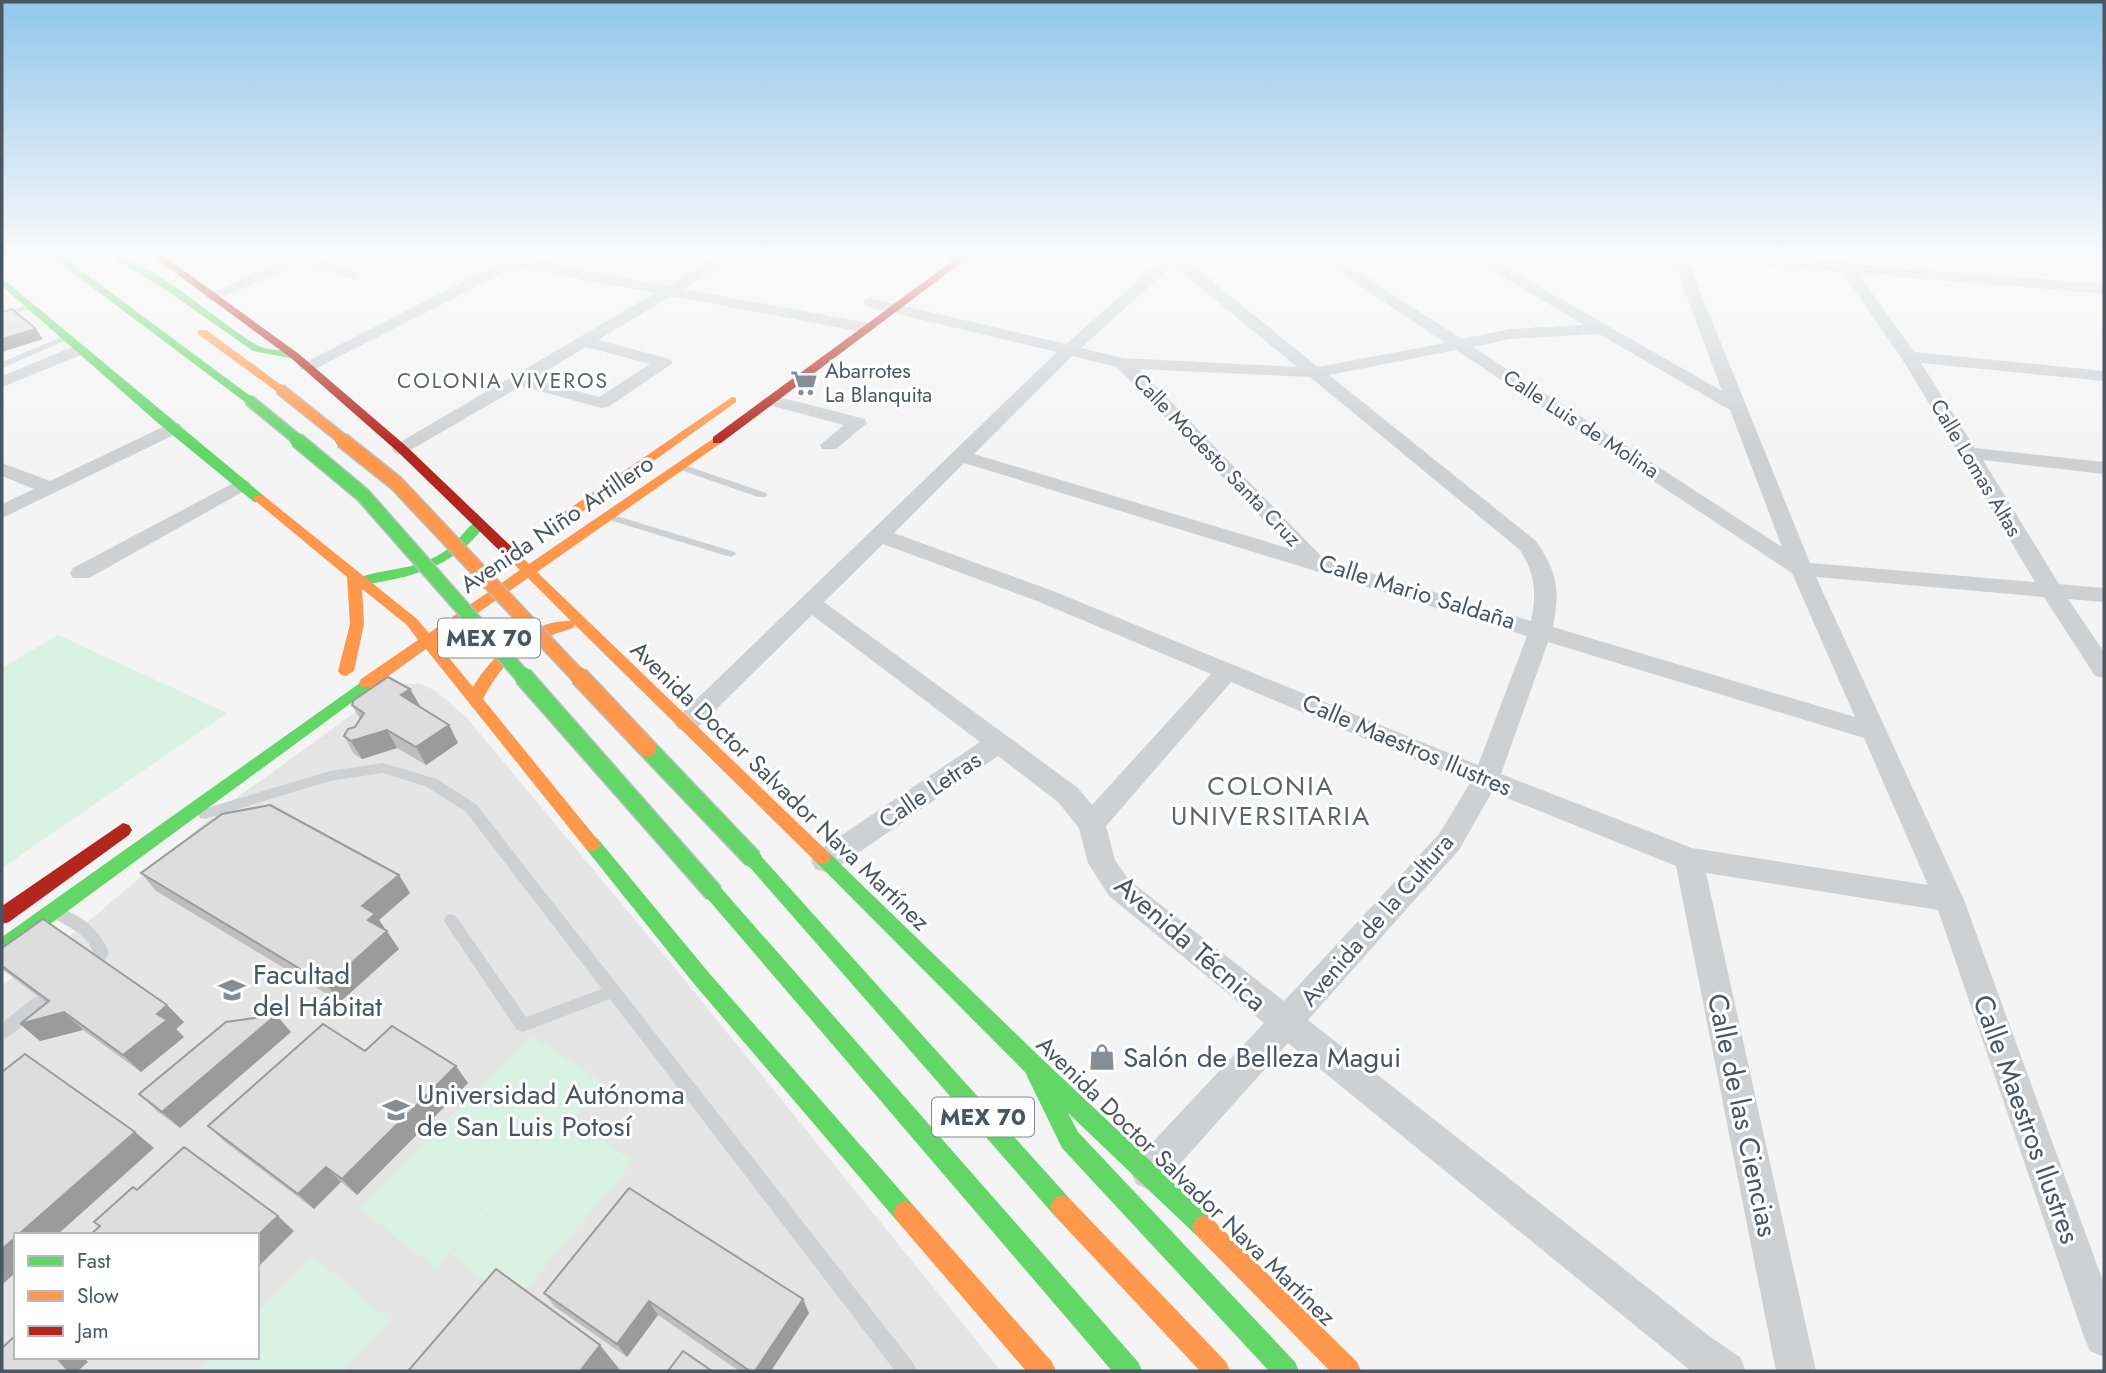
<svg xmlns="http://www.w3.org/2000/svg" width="2106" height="1373" font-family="Jost,sans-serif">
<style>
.education{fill:#e6e5e6;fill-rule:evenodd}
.green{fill:#d9f2e3}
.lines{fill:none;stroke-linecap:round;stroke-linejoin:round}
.lane{fill:#ced0d2;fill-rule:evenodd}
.street{fill:#ced0d2;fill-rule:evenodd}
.fast{fill:#63d668;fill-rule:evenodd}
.slow{fill:#ff974d;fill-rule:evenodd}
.jam{fill:#b3261e;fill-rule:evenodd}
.fast-bridge-far2-casing{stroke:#b9bec3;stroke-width:13;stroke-linecap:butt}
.fast-bridge-far1-casing{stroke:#b9bec3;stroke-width:17;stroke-linecap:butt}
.fast-bridge-casing{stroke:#b9bec3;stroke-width:21;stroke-linecap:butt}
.slow-bridge-far2-casing{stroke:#b9bec3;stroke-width:13;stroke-linecap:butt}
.slow-bridge-far1-casing{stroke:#b9bec3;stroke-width:17;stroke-linecap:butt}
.slow-bridge-casing{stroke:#b9bec3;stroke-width:21;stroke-linecap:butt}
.fast-bridge-far2{stroke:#63d668;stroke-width:10}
.fast-bridge-far1{stroke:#63d668;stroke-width:14}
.fast-bridge{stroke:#63d668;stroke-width:18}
.slow-bridge-far2{stroke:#ff974d;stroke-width:10}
.slow-bridge-far1{stroke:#ff974d;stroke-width:14}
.slow-bridge{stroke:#ff974d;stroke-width:18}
.wall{fill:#bebebf}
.shaded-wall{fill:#9b9b9b}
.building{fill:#ddddde;stroke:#9b9b9b;stroke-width:2}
.labels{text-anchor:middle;stroke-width:6;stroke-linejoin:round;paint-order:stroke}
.far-poi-label{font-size:21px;fill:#4a5661;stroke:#fff;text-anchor:start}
.far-neighbourhood-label{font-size:21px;letter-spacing:2px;fill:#5f6368;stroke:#fff}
.far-street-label{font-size:21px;fill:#4a5661;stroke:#fff}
.shield{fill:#fff;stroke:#808990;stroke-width:2}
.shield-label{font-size:23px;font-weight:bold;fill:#4a5661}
.street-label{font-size:24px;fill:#4a5661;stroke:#fff}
.neighbourhood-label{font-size:26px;letter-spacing:2px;fill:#5f6368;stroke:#fff}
.near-street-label{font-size:28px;fill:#4a5661;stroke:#fff}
.near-poi-label{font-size:28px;fill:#4a5661;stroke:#fff;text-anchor:start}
</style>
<rect width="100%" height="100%" fill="#f4f4f4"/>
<path class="education" d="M405,684h16l15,7 31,27 212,255 322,398h-999v-386l81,-59 138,-117 164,-118zM16,1235h241v122h-241z"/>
<g class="green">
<polygon points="58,635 227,713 2,868 2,668"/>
<polygon points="531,1036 605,1084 573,1120 634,1161 514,1302 451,1254 530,1167 436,1268 359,1208"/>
<polygon points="313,1256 390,1321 344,1371 198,1371 212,1357 257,1357 257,1312"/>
</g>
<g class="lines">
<g class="lane">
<polygon points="29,304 33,306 32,308 2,318 2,313"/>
<polygon points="64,336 71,338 2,368 2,362"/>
<polygon points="681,464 766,493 767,495 766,497 758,497 678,469 676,467"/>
<polygon points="610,514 735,552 736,554 731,557 727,556 606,519 605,517"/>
<polygon points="383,763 437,779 476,804 914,1364 917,1371 895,1371 610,999 523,1032 517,1030 446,924 444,920 446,916 451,914 456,916 526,1017 602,989 466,812 427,787 383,773 330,781 205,819 200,818 198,814 200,810 330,771"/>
<path d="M57,907c24,8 43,22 52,46l-6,10 -5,2 -5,-2 -3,-5 3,-6 -4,-9 -10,-10 -27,-16 -2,-4 2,-4z"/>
<polygon points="39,996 45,998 47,1003 45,1008 8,1037 2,1039 2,1023 33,998"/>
</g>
<g class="street">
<polygon points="292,257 311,257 361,274 353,279 301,263 217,299 212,301 204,296"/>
<path d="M488,257h29l150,29 50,-29h17l-51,32 185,34 8,5 -8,5 -197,-37 -73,44 72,19 3,4 -65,44 -6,1 -81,-22 -119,69 -7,-2 -3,-4 3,-4 260,-152 -140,-26 -202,103h-12l-3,-4 200,-102 -9,-2zM586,347l64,17 -51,33 -66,-18z"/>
<path d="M1165,257h17l136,110 127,-24 -127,-86h17l127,82 48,-10 74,-4 -114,-68h17l235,134 -50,-134h14l124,306 225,19 -129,-217 -64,-93 -127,-11 -7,-4h58l338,27v10l-246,-21 56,79 190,19v10l-183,-18 54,85 129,14v12l-121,-14 76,124 45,4v14l-36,-3 36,53v26l-9,-2 -51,-79 -228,-20 148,323 140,384v73l-14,-6 -6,-14 -146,-427 -232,-37 110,498h-40l-100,-505 -184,-74 -33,58 -151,170 401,316 31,21 6,14h-55l-403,-328 -126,141 -13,6 -13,-6 -5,-12 5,-12 128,-137 -155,-127 -21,-33 -9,-35 -21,-26 -60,-46 -163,113 -10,3 -10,-3 -4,-8 4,-8 165,-111 -168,-127 -116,114 -9,3 -9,-3 -4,-6 4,-6 379,-365 -193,-46v-6l6,-2 196,46zM1173,265l124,102 -174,-9 -42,-10zM1599,334l131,76 52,137 -309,-200 37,-8zM1456,350l336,223 63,144 -302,-90c7,-38 5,-53 -17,-86l-207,-166zM1072,356l45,11 174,182 -317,-95zM1139,369l171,8 210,173c15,24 17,43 11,71l-207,-62zM964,463l563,173 -49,129 -425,-174 -159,-58zM883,544l154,57 174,73 -119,131 -14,-17 -254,-186zM1548,642l316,96 64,147 -236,-37 -191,-74zM1231,682l239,101 -31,51 -155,167 -155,-121 -14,-20 -9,-34z"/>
<polygon points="80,344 88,349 86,353 2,387 2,376"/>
<polygon points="771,395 865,419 867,423 836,449 822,449 820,445 844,425 765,404 762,400"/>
<polygon points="173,422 180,424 182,428 180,432 2,518 2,504 34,489 2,476 2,463 50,481"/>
<polygon points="241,479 248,481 251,485 248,489 89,578 73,578 70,573 73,568"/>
</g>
<g class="fast">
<polygon points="52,257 63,257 253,398 253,402 245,402"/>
<path d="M111,257c36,-2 113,71 148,89 13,6 30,2 41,10l-5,3 -42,-8 -87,-61z"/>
<polygon points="2,278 264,496 264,502 254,502 158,423 2,286"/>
<path d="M478,521l7,4c-31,43 -75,53 -125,60l-7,-4c8,-8 53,-12 68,-18 11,-4 21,-9 29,-16 10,-7 17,-22 28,-26z"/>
<polygon points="367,678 373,679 375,683 373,687 9,954 2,956 2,937"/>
<polygon points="592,837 598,839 709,973 913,1205 917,1213 913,1221 905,1225 897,1221 695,985 586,849 583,844 586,839"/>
<polygon points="822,850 828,852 1041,1058 1212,1219 1216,1227 1212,1235 1204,1239 1196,1235 1068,1113 1078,1132 1295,1362 1299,1371 1269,1371 1062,1148 1025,1072 816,862 813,857 816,852"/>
<polygon points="753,852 759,854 1070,1199 1074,1207 1070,1215 1062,1219 1054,1215 747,864 744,859 747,854"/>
<polygon points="714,885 721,888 1138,1362 1142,1371 1112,1371 707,898 705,893 707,888"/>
</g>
<g class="slow">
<polygon points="198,330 206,330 284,387 284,391 276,391 198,334"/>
<polygon points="732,397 736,398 736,402 554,532 544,532 544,526"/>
<path d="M717,436l4,1v6l-184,129 291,280 3,5 -3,5 -6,2 -6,-2 -241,-237 -2,3c-45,14 -68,28 -90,71l118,145 -3,5 -6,2 -6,-2 -160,-200 -53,38h-12l-2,-4 2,-4 57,-39 -11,-15 -45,-36 2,35 -10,47 -8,5 -5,-1 -3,-4 12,-47 -3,-47 -94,-78 1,-3h10l153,123 12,14 91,-63 -17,-17 2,-3h10l14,14zM528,578l43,43c-39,-2 -80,34 -98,66l-37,-45z"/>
<polygon points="1062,1195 1070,1199 1226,1362 1230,1371 1200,1371 1054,1215 1050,1207 1054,1199"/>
<polygon points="905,1201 913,1205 1052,1362 1056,1371 1026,1371 897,1221 893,1213 897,1205"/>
<polygon points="1204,1215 1212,1219 1357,1362 1361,1371 1330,1371 1196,1235 1192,1227 1196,1219"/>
</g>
<g class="jam">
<polygon points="154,257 165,257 299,354 406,446 515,550 517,553 515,556 505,556 398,452 291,358"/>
<polygon points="958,257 969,257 721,443 713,443 713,437"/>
<polygon points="123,823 129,825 132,830 129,835 9,922 2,924 2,906"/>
</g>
<defs>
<polyline id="fast-bridge-far2" points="249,400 299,441"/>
<polyline id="fast-bridge-far1" points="297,440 363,495 524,678"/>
<g id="fast-bridge">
<polyline points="523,676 714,893"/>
<polyline points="647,748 753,859"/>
</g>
<polyline id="slow-bridge-far2" points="280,389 345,441"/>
<polyline id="slow-bridge-far1" points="342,440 396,483 580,678"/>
<polyline id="slow-bridge" points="579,676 647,748"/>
</defs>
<use href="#fast-bridge-far2" class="fast-bridge-far2-casing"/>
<use href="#fast-bridge-far1" class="fast-bridge-far1-casing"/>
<use href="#fast-bridge" class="fast-bridge-casing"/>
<use href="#slow-bridge-far2" class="slow-bridge-far2-casing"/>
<use href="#slow-bridge-far1" class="slow-bridge-far1-casing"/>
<use href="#slow-bridge" class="slow-bridge-casing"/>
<use href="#fast-bridge-far2" class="fast-bridge-far2"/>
<use href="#fast-bridge-far1" class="fast-bridge-far1"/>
<use href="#fast-bridge" class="fast-bridge"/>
<use href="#slow-bridge-far2" class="slow-bridge-far2"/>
<use href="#slow-bridge-far1" class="slow-bridge-far1"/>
<use href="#slow-bridge" class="slow-bridge"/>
</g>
<g class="wall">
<polygon points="410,689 420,706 449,725 458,743 426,765 397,748 362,759 354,754 344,736 355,727 360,719 352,705"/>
<polygon points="141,873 399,875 410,893 379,920 399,949 340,1002 156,891"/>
<polygon points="2,948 167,1005 184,1022 176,1029 184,1037 141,1072 83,1030 40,1041 20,1024 47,1003 2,969"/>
<polygon points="276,1015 291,1032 180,1128 157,1111 139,1094"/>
<polygon points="365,1051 468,1083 357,1195 341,1182 314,1209 225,1142 208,1126"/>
<polygon points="544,1293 809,1313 771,1371 739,1371 658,1315 627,1357 555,1307"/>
</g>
<g class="shaded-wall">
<polygon points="36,329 43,339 2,352 2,339"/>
<polygon points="410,689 420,706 401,695"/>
<polygon points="449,725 458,743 426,765 416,747"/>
<polygon points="387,730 397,748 362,759 351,741"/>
<polygon points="399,875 410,893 379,920 399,949 340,1002 327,985 368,920 362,906"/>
<polygon points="167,1005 184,1022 176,1029 184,1037 141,1072 123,1055 157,1014"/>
<polygon points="64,1012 83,1030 40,1041 20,1024"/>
<polygon points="276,1015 291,1032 180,1128 162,1112"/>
<polygon points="456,1066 468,1083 357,1195 342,1179"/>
<polygon points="135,1132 154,1148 57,1235 18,1235"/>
<polygon points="326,1167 341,1182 314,1209 298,1194"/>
<polygon points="278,1216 294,1231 257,1268 257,1236"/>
<polygon points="16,1237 16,1272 2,1285 2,1249"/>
<polygon points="803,1299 809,1313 771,1371 755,1371"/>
<polygon points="649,1301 658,1315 627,1357 617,1344"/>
<polygon points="600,1345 620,1370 619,1371 580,1371"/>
<polygon points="56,1357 83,1357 88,1362 79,1370 80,1371 69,1371"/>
</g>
<g class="building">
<polygon points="12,309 36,329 2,339 2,312"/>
<polygon points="388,677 410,689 401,695 449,725 416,747 387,730 351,741 344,736 348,729 355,727 364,713 352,705 354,700"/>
<polygon points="270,805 399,875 362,906 375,914 368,920 387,931 327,985 141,873 222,814"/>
<polygon points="43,919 167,1005 157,1014 167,1020 123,1055 64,1012 20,1024 49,1001 2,966 2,948"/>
<polygon points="276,1015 162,1112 139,1094 226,1022"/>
<polygon points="323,1024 365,1051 392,1026 456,1066 342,1179 326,1167 298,1194 208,1126"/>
<polygon points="25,1054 135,1132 18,1235 16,1235 16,1237 2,1249 2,1072"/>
<polygon points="184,1147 278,1216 257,1236 257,1235 90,1235 100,1226 94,1222 133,1187 137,1190"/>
<polygon points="629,1188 803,1299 755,1371 750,1371 649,1301 617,1344 544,1293"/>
<polygon points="496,1269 600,1345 580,1371 408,1371"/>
<polygon points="16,1335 16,1357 56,1357 69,1371 2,1371 2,1348"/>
<polygon points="683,1351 712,1371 668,1371"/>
</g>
<linearGradient id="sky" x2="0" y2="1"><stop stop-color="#91c6eb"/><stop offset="0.57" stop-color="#fafafa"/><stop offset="1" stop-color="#fafafa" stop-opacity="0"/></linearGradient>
<rect width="2106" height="449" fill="url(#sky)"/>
<defs>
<symbol id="supermarket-bare" viewBox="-9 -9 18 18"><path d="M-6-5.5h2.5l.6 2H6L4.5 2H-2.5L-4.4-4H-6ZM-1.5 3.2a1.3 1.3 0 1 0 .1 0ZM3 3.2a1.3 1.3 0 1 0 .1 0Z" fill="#868d94" stroke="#fff" stroke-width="2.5" paint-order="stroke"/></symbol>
<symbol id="university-bare" viewBox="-9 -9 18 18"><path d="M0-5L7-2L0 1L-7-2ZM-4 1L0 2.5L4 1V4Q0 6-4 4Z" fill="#868d94" stroke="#fff" stroke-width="2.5" paint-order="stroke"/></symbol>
<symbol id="shop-bare" viewBox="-9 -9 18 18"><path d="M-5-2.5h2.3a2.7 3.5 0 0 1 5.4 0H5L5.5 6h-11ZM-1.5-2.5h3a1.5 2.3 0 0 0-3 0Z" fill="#868d94" stroke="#fff" stroke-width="2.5" paint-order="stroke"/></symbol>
</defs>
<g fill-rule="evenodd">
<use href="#supermarket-bare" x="785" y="364" width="38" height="38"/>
<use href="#university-bare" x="213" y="971" width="38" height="38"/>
<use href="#shop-bare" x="1083" y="1038" width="38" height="38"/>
<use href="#university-bare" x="377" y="1091" width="38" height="38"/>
</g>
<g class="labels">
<g class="far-poi-label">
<text x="825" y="378">Abarrotes<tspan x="825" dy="24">La Blanquita</tspan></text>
</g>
<g class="far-neighbourhood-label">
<text x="503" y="388">COLONIA VIVEROS</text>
</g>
<g class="far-street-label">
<text transform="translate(1581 424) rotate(33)" y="7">Calle Luis de Molina</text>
<text transform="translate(1217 460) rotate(46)" y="7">Calle Modesto Santa Cruz</text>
<text transform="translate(1976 468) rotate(59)" y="7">Calle Lomas Altas</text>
</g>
<g class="shield">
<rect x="438" y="618.5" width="102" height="39" rx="5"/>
<rect x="932" y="1097.5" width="102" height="39" rx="5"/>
</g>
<g class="shield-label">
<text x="489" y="646">MEX 70</text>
<text x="983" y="1125">MEX 70</text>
</g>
<g class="street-label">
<text transform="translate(557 524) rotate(-34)" y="8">Avenida Niño Artillero</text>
<text transform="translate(1417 592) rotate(17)" y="8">Calle Mario Saldaña</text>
<text transform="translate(1407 745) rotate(23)" y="8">Calle Maestros Ilustres</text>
<text transform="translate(780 786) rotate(44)" y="8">Avenida Doctor Salvador Nava Martínez</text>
<text transform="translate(930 790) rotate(-34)" y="8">Calle Letras</text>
<text transform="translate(1377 920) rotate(-49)" y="8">Avenida de la Cultura</text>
<text transform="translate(1186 1181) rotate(44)" y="8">Avenida Doctor Salvador Nava Martínez</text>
</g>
<g class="neighbourhood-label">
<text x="1271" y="795">COLONIA<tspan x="1271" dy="30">UNIVERSITARIA</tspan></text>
</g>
<g class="near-street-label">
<text transform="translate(1191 943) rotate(41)" y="10">Avenida Técnica</text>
<text transform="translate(1743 1115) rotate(78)" y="10">Calle de las Ciencias</text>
<text transform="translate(2027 1119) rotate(70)" y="10">Calle Maestros Ilustres</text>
</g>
<g class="near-poi-label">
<text x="253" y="984">Facultad<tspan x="253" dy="32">del Hábitat</tspan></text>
<text x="1123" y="1067">Salón de Belleza Magui</text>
<text x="417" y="1104">Universidad Autónoma<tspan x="417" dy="32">de San Luis Potosí</tspan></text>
</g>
</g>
<rect width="2106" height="1373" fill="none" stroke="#4a5661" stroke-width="7"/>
<rect x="14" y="1233" width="245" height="126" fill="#ffffff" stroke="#b7bbc0" stroke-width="2"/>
<rect x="28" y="1256" width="35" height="10" fill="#63d668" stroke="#b7bbc0" stroke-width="2"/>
<text x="77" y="1268" font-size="21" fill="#4a5661">Fast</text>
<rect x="28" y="1291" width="35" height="10" fill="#ff974d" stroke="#b7bbc0" stroke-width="2"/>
<text x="77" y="1303" font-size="21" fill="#4a5661">Slow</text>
<rect x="28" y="1326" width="35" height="10" fill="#b3261e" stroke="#b7bbc0" stroke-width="2"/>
<text x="77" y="1338" font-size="21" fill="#4a5661">Jam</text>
</svg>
